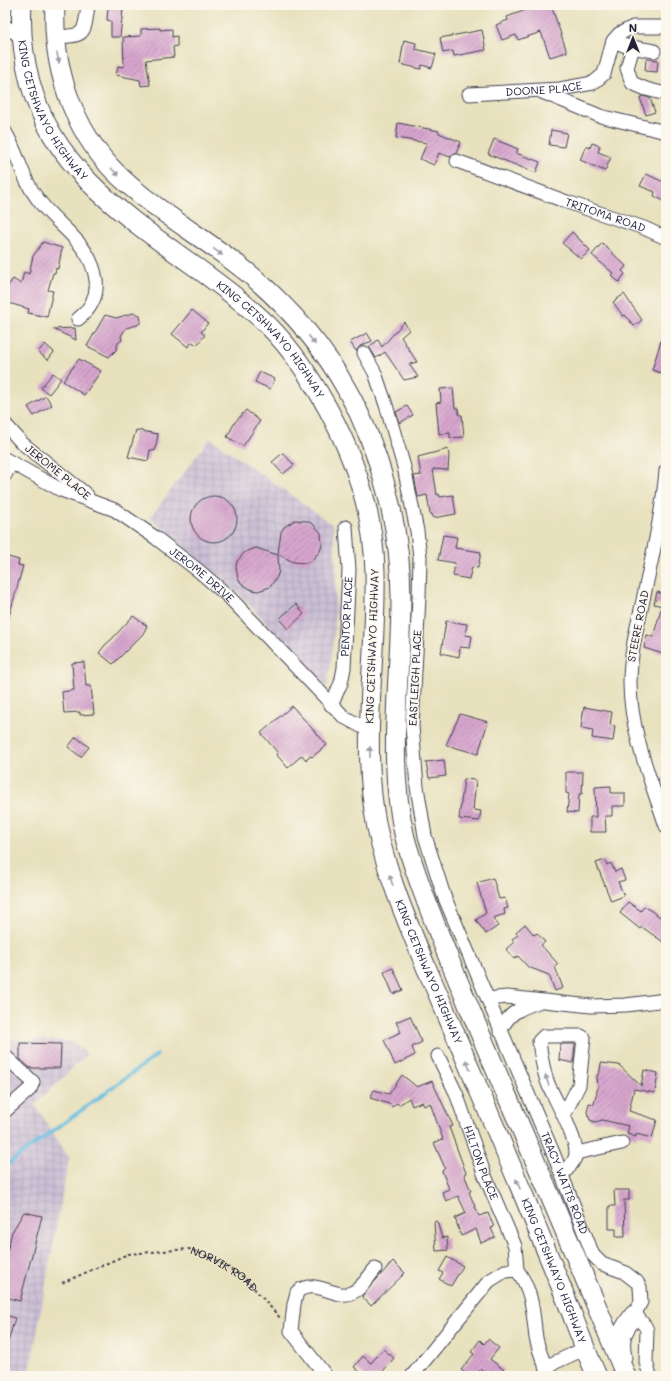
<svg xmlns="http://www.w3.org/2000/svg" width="671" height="1381" font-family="Mali,sans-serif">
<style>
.industrial{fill:url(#industrial-grid)}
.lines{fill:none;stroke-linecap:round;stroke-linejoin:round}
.stream{stroke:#63bde0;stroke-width:3.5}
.building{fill:url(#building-hatch)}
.minor-casing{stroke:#403f4f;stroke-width:15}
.highway-casing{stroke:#403f4f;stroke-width:21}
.path{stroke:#403f4f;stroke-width:2;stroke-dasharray:3 3;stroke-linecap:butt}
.minor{stroke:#fff;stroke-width:13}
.highway{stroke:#fff;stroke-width:19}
.oneway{fill:#9c9ca7}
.labels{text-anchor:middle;stroke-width:3;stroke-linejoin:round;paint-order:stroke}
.street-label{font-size:11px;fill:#22223b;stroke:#fbf7ec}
</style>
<defs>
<pattern id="industrial-grid" width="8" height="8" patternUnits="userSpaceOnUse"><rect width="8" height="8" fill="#cbbfd5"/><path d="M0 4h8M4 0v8" fill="none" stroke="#aea4b8"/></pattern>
<pattern id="building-hatch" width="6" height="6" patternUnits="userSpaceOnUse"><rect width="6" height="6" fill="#d7a6ce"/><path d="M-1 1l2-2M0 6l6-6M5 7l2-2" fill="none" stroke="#ae87a8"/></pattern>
</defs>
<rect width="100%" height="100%" fill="#fbf7ec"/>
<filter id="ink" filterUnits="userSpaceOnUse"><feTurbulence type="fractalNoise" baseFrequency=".025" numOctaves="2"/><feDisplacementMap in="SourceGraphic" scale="8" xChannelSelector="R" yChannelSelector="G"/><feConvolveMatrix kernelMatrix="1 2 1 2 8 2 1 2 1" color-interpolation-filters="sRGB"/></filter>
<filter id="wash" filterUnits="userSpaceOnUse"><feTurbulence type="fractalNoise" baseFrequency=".012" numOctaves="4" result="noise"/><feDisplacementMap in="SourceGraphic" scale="16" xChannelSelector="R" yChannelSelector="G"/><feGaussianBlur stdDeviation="0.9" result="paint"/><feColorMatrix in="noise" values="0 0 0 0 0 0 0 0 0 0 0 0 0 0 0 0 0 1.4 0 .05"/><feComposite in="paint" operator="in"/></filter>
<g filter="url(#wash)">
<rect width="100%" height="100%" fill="#e8e1be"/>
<g class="industrial">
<polygon points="210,438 333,525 336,563 335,628 327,688 242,597 150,518"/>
<polygon points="5,1039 72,1041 87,1054 35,1105 69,1158 29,1376 5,1376"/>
</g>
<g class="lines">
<polyline class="stream" points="5,1166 157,1055"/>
</g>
<g id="blocks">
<g class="building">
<polygon points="533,5 551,5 567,52 550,57 541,32 518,40 516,35 502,40 496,25 508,20 507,17 534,7"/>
<polygon points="108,7 123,9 120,37 111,37 111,21 107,20"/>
<polygon points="160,28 160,30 172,29 172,37 177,36 177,46 173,47 174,57 146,60 150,85 141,86 140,80 116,75 118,66 124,67 123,37 141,36 141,29"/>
<polygon points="482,30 486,50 454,56 453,51 443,53 440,38"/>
<polygon points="404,40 416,43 415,49 436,54 432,68 422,65 421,69 400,64"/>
<polygon points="646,59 658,60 657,72 645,71"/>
<polygon points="643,96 650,98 655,112 646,115 640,98"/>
<polygon points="398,123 439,131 439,133 461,142 456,153 450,157 439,153 434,165 420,159 427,143 396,138"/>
<polygon points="551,130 567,133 564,147 549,145"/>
<polygon points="494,139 518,149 516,153 540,162 536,173 488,154"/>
<polygon points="592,143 600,146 598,152 611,157 605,171 580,160 586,146 590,148"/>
<polygon points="646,174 666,183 666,202 654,196 655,192 640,186"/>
<polygon points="572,232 590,250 581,259 562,243"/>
<polygon points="43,242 62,248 58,269 56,268 55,273 53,273 48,290 53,291 47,317 28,313 29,309 12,304 5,299 5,290 13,279 21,284 24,272 29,274 33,256"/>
<polygon points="602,243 626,266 622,271 625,274 619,282 611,275 613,273 592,255"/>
<polygon points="624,294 642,320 634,326 625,315 623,316 613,302"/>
<polygon points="192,310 208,323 201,332 205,335 197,345 192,342 188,347 172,334"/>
<polygon points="133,313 140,315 141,322 137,325 126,328 121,336 122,340 118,343 116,350 109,357 87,346 105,315 116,318"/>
<polygon points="404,322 409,330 401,337 417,362 409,364 418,377 404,380 385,352 376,358 369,347 378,340 382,347"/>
<polygon points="75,328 76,340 53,329"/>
<polygon points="664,331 666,331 666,366 664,374 652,370"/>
<polygon points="367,333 372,341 360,346 356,351 350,342"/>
<polygon points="45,344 54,352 48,360 38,352"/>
<polygon points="79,359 101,371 84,395 63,381"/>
<polygon points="260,372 275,379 270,389 255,382"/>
<polygon points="53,373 61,379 49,394 41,388"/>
<polygon points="453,388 455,408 458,408 459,415 462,415 464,437 450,438 450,433 439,434 436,403 441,402 440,389"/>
<polygon points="46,396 52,405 34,416 28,407"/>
<polygon points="407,406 413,415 400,423 396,412"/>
<polygon points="246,410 260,421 243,446 227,437 235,422"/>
<polygon points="136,430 158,434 155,451 150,450 148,461 128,457"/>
<polygon points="448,449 449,455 448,470 433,469 437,495 439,494 440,497 453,495 456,514 433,518 432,514 430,514 427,495 418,497 414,476 421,475 418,457"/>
<polygon points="283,453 294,465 283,474 272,462"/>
<circle cx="214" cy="519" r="23"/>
<polygon points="295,520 307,521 313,524 321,533 322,545 320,551 312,560 306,563 293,562 278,554 281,532 284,527"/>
<polygon points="443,535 457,537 455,548 481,552 478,568 472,567 469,579 453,576 455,563 438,560"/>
<polygon points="256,548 278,555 279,571 277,577 270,587 258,591 252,590 242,584 238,579 236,567 237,561 245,552"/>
<polygon points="5,556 19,560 18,565 23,566 8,620 5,619"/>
<polygon points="657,592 666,595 666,645 663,654 644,648 647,635 653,637 662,606 654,604"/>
<polygon points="296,604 304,614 288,629 279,619"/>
<polygon points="133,616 147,626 143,634 113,664 99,653 105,645 112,639"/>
<polygon points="446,621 467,624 465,635 472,636 470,648 460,647 459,657 441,653"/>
<polygon points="84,662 86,686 91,686 94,714 80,715 80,712 64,713 62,692 74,690 72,663"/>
<polygon points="292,706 327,745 312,757 311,756 306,760 302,755 288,768 276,754 278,753 261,733"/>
<polygon points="584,707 612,712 610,725 615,726 613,741 592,738 593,730 581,728"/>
<polygon points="460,714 488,722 478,754 446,745"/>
<polygon points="76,737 89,747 81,757 68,747"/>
<polygon points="444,760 446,776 429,778 426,762"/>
<polygon points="566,772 583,772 582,794 579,794 578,813 567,812 569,794 566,793"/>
<polygon points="464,779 476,780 473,810 481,811 479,821 459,819"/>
<polygon points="611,786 611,793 625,793 625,806 612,806 612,816 605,816 606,832 590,832 590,817 596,817 595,787"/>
<polygon points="605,860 607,865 611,863 615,872 621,869 625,880 618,882 624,896 611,901 596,863"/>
<polygon points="493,878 499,899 505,898 508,908 504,909 505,914 493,918 498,926 486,934 476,920 486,913 477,883"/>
<polygon points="628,902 641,911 644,906 666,921 666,944 642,927 640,929 620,913"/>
<polygon points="525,924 534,935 537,933 545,942 541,945 558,964 555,967 563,988 555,991 549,975 528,967 518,956 514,959 506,949 514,942 512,939 518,935 516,932"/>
<polygon points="393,968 403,990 393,994 384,972"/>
<polygon points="410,1016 422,1042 412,1047 415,1055 395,1065 384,1040 401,1032 396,1022"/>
<polygon points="20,1043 61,1044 60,1068 30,1068 20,1059"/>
<polygon points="560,1044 575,1044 573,1063 559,1060"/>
<polygon points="601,1063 619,1065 641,1086 644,1070 658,1073 655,1093 634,1089 629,1111 657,1120 652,1138 636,1134 636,1137 627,1134 629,1126 602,1120 595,1122 590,1120 587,1112 589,1103 594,1104 598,1087 597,1076 600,1071"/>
<polygon points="402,1075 417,1087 432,1081 453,1126 449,1127 466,1173 464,1174 471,1191 469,1192 479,1216 488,1213 494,1227 491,1228 495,1237 481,1243 476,1229 461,1236 455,1218 466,1213 458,1196 446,1201 442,1192 449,1189 442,1171 445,1168 434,1143 443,1139 430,1103 424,1106 422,1102 412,1106 409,1098 399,1105 397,1103 392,1107 389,1104 370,1098 374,1090 389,1094"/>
<polygon points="614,1190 629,1190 629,1200 624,1200 625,1237 616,1237 616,1229 609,1229 609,1206 615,1206"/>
<polygon points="24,1212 42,1216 20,1301 5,1297 5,1259 12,1232"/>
<polygon points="437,1221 442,1238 447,1237 448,1250 436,1251 434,1222"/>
<polygon points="447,1257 463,1266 451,1286 439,1279 443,1273 439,1271"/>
<polygon points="393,1261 405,1273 371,1306 362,1296"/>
<polygon points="5,1315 15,1318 7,1345 5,1345"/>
<polygon points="488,1339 499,1348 490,1359 504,1370 499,1376 489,1376 481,1369 475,1376 469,1376 461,1370 474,1354 471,1352 480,1340 484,1344"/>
<polygon points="383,1349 394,1358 379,1376 365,1376 354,1367 363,1356 371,1363"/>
</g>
</g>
</g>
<g filter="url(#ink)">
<use href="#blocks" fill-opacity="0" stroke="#403f4f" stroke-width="1"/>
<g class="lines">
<defs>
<g id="minor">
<polyline points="5,26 21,37"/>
<path d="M54,37c32,-1 30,-2 34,-32"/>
<polyline points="613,41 626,46 654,51"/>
<polyline points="633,47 627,68 632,83 646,89 666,94"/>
<polyline points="542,92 600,116 666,132"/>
<path id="s2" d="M469,94l91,-5 33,-6 11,-9 9,-33 6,-7 14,-7h33"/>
<path d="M5,132c13,21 17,47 32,66 20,29 54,44 59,82 2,16 -6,30 -18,39"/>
<path id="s3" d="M457,161l110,41 77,26 22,10"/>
<path id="s4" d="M364,353l11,20 11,32 18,62 13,64 3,26 -1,41 -7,128 5,61 8,49 19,60 110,259 39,100 9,9 22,8 13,10 3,5 1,15 -7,13"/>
<polyline points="5,424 22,443 87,495"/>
<path id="s5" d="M5,459l56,31 54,20 41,28 43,33 29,25 116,121 26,14"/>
<path d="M666,471c-4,46 -15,90 -24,134 -6,26 -12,51 -12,78 0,48 21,98 36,143"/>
<polyline points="5,475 11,463"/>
<path id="s6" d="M331,705l10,-22 3,-15 5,-98 -3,-43"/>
<polyline points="488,999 507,997 591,1006 626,1005 666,1000"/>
<path d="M500,1031c10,-19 18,-22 38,-29"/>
<polyline points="5,1056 33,1082 30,1089 5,1111"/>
<path id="s7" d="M438,1056l18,37 29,83 30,70 2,24"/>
<polyline points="576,1153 622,1143"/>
<path d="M562,1175c5,-5 12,-12 14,-20 2,-15 -20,-54 -27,-69 -6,-14 -8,-30 -10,-45l5,-5h37l3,2 -5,47 -15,30"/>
<path d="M517,1270c16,21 16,44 19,68 3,14 8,26 15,38"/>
<polyline points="635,1314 645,1326 647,1330 646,1362 650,1376"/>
<polyline points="545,1367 586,1348"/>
<path d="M326,1376l-35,-45 3,-27 3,-12c18,-15 38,8 54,1 10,-3 17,-16 24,-24"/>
<polyline points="412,1376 489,1281 505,1271 517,1270"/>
</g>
<g id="highway">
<path id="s8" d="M22,5c-2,27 1,50 8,77 30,114 147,161 228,234 29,25 52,60 70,93 27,50 46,106 47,163 2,85 -15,172 2,256 11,49 30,93 49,139 17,38 33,76 49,114 30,69 59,139 87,208 12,29 22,59 35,87"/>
<path d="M55,5c-3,68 21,135 74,180 39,34 85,59 124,92 36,31 71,71 94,113 34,61 54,139 54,208 0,81 -15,161 4,240 11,40 27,78 42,116 21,51 42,101 64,151 39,90 77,180 115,271"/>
<path d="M622,1357c-4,-20 0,-26 12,-42"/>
</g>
</defs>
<use href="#minor" class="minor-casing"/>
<use href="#highway" class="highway-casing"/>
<path class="path" id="s1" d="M62,1283l66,-29 61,-5 25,10 31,19 36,41"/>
<use href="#minor" class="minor"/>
<use href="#highway" class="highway"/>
</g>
<defs><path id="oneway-solid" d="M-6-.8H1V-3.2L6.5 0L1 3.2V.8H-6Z"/></defs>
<g class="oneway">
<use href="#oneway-solid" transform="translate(58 58) rotate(79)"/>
<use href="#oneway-solid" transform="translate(115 172) rotate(45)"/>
<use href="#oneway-solid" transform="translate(218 252) rotate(36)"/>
<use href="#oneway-solid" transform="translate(312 340) rotate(53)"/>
<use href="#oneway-solid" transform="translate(370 752) rotate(-91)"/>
<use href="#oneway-solid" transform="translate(391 880) rotate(-109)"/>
<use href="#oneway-solid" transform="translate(468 1065) rotate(-113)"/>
<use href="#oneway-solid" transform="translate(547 1080) rotate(-108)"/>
<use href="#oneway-solid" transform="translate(518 1184) rotate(-113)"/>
</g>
</g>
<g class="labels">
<g class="street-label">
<text dy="4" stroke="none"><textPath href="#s2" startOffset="75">DOONE PLACE</textPath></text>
<text dy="4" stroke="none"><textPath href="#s8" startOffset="113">KING CETSHWAYO HIGHWAY</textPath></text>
<text dy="4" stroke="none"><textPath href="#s3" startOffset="158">TRITOMA ROAD</textPath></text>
<text dy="4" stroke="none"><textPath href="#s8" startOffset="437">KING CETSHWAYO HIGHWAY</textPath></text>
<text transform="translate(58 472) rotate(39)" y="4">JEROME PLACE</text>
<text dy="4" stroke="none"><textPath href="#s5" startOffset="230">JEROME DRIVE</textPath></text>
<text dy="4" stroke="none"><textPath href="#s6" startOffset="91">PENTOR PLACE</textPath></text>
<text transform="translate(638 626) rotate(-79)" y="4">STEERE ROAD</text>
<text transform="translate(372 646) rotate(-88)" y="4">KING CETSHWAYO HIGHWAY</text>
<text transform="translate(415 678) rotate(-87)" y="4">EASTLEIGH PLACE</text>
<text dy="4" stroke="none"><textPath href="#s8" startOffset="1109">KING CETSHWAYO HIGHWAY</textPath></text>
<text dy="4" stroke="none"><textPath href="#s7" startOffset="115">HILTON PLACE</textPath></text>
<text dy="4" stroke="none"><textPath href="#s4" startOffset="867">TRACY WATTS ROAD</textPath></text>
<text dy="4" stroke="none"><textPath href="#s8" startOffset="1433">KING CETSHWAYO HIGHWAY</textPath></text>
<text dy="4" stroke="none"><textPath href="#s1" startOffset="174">NORVIK ROAD</textPath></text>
</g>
</g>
<rect width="671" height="1381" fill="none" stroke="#fbf7ec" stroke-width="20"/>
<g transform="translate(633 38)" stroke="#fbf7ec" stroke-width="3" paint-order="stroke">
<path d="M0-3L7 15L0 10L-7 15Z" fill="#22223b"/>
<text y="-6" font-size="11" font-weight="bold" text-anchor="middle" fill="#22223b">N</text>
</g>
</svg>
